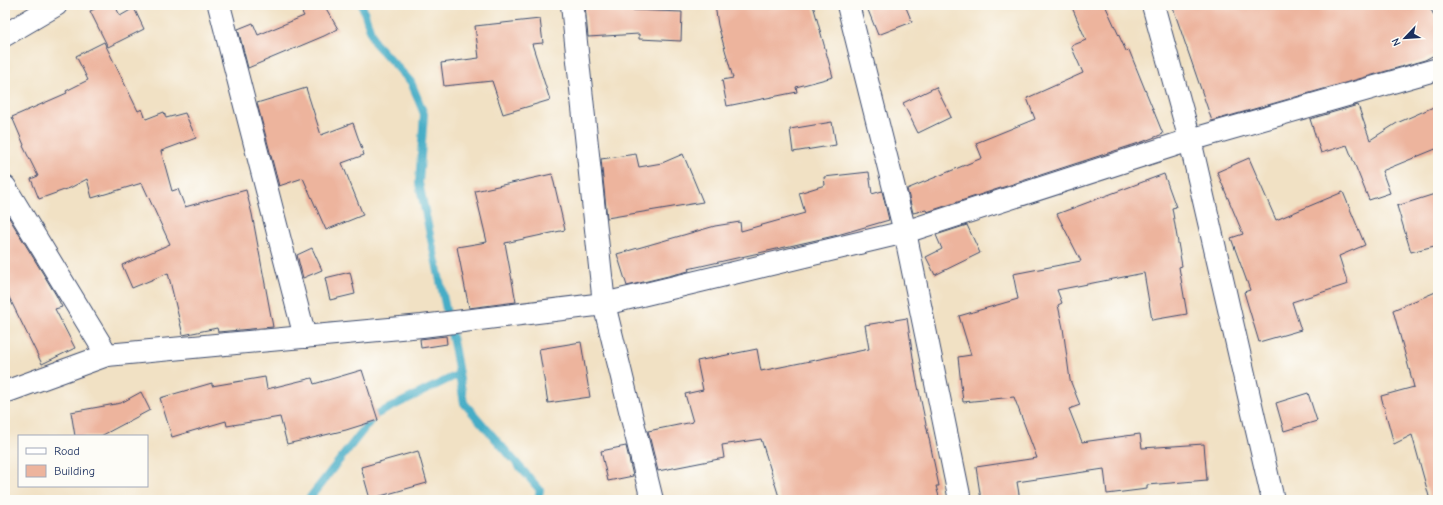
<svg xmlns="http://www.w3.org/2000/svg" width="1443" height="505" font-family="'Comic Neue',sans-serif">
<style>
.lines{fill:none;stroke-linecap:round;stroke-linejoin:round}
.stream{stroke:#47adc6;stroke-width:8}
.building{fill:#edb49d}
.minor-casing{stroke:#3b4a6d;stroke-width:24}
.minor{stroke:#fff;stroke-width:22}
</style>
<rect width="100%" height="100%" fill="#fdfcf7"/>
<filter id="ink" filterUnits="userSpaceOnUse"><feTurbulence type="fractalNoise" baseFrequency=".025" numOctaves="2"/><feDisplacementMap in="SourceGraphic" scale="8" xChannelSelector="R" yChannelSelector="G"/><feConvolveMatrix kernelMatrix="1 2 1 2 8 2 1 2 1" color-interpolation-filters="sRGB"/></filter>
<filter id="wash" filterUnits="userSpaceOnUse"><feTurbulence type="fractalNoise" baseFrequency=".012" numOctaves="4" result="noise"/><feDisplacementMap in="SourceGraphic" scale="16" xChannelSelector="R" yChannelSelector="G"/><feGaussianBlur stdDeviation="0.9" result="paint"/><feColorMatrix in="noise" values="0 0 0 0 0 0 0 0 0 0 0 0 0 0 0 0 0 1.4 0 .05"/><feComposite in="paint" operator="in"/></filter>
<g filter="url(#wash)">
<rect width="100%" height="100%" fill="#f1e1c4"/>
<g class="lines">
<g class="stream">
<polyline points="362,5 374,42 411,82 424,114 419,183 455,351 464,403 540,490 538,500"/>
<polyline points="308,500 375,415 459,374"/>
</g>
</g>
<g id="blocks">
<g class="building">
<polygon points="103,5 115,5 120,16 134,8 144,29 108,47 90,11"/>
<polygon points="298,5 324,5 338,29 324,36 248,68 238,29 253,23 258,35 304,16"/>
<polygon points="585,5 631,5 632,10 682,12 681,41 639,39 639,34 588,37"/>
<polygon points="715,5 813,5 833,77 796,87 797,92 727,106 722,80 733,78 718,25"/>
<polygon points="866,5 905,5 912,22 878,35"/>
<polygon points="1071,5 1105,5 1126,51 1129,50 1163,134 1142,142 927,212 926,210 913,213 907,189 982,158 976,143 1035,119 1027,98 1083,73 1071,46 1086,40"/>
<polygon points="1172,5 1429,5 1438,24 1438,53 1425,60 1212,121"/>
<polygon points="540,19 543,43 532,44 550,100 503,114 492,81 444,86 441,63 479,58 475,26"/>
<polygon points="104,42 138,111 142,109 146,119 164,112 166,118 185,113 196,138 161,151 172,191 178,189 185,207 246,190 252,214 273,327 218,332 217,328 183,335 168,273 132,288 122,265 170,244 142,183 92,198 87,179 70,188 39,199 31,179 38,176 23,146 24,145 12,117 67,93 66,91 88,80 76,56"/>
<polygon points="936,87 951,117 918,133 903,103"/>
<polygon points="306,88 321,135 353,123 364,155 342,163 363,215 326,230 303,178 279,186 257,103"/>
<polygon points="1358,105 1370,140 1397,123 1438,105 1438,148 1382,171 1390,193 1369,200 1347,145 1321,153 1310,119"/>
<polygon points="832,122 836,145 793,152 790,129"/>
<polygon points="636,154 639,167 662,163 683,154 703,202 607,218 601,159"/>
<polygon points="1249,158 1276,220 1343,192 1365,245 1339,256 1348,284 1292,302 1301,330 1259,342 1244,292 1250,290 1231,238 1243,234 1217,172"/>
<polygon points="869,172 872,194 882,191 889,220 834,236 688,269 689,271 627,286 617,254 715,226 740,222 741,231 805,213 799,193 825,185 824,177"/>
<polygon points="552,174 565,230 505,243 516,302 469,308 457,247 487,242 475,191"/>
<polygon points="1164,174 1176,207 1172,208 1182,266 1179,267 1187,314 1152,320 1144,273 1057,290 1062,303 1058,305 1063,328 1070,380 1080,405 1069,409 1082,442 1140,434 1142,448 1204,444 1207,480 1147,485 1147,489 1107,494 1104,469 1017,482 1020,500 981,500 976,467 1037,458 1014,397 963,402 958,357 971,355 959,316 1018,299 1013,274 1081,261 1057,214"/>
<polygon points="1438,193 1438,245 1411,252 1397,206"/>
<polygon points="5,211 56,295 62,307 55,309 75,348 42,364 5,289"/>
<polygon points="967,225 980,253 935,275 926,257 942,249 936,235"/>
<polygon points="312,248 322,270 303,278 297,255"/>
<polygon points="350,272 355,294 330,300 325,278"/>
<polygon points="1438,291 1438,500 1430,500 1412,435 1394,444 1381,396 1414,387 1393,310"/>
<polygon points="907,318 916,377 939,486 936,486 940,500 780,500 761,439 722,445 724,458 658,471 648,431 693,422 685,394 703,390 697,361 757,349 761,371 869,349 865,325"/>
<polygon points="446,336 447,344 421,348 420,339"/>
<polygon points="581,342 590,397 548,403 539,349"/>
<polygon points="362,370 378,420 346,430 287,444 280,417 227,426 226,421 172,437 160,398 212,383 212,386 265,377 267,389 312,378 314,384"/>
<polygon points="141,392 150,410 101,436 75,436 71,412 121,403"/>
<polygon points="1308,393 1317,421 1284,431 1276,403"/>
<polygon points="626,446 633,476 608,481 601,451"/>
<polygon points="418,451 427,483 370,499 361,467"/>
</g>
</g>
</g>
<g filter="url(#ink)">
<use href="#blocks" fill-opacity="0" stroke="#3b4a6d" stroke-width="1"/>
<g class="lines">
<defs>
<g id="minor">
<polyline points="219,5 305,337"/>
<polyline points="572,5 604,304 652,500"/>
<polyline points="848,5 905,232 960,500"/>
<polyline points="1153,5 1190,140 1273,500"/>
<polyline points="5,35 56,5"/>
<polyline points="5,187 107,355"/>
<polyline points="5,392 107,355 422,326 604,304 905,232 1190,140 1438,69"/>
</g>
</defs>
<use href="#minor" class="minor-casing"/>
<use href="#minor" class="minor"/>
</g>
</g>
<rect width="1443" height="505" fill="none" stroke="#fdfcf7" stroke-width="20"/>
<rect x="18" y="435" width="130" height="52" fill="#fdfcf7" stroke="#a3aaba"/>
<rect x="26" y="448" width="20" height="6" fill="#ffffff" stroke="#a3aaba"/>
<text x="54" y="455" font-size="12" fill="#1b2f5e">Road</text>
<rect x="26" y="465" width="20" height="12" fill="#edb49d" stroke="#a3aaba"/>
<text x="54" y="475" font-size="12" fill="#1b2f5e">Building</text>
<g transform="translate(1405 38) rotate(245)" stroke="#fdfcf7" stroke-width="3" paint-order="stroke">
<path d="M0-3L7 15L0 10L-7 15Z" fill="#1b2f5e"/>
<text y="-6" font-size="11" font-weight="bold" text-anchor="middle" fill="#1b2f5e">N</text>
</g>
</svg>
